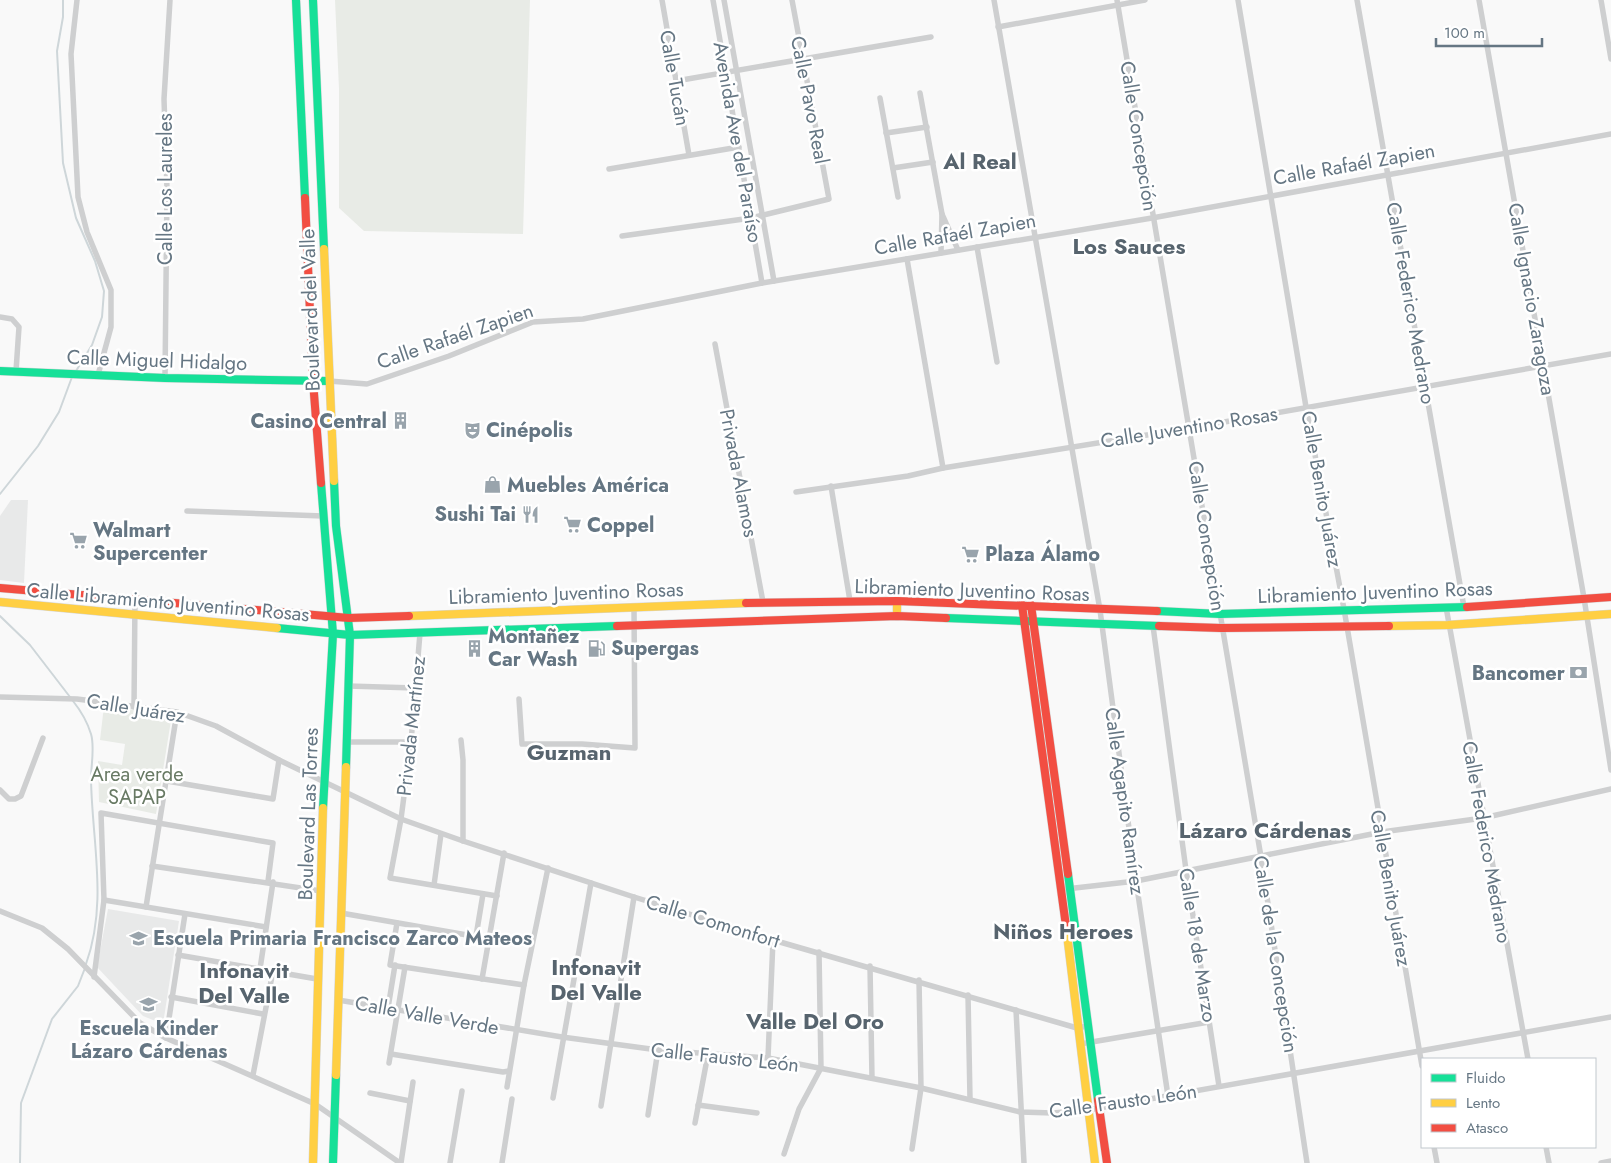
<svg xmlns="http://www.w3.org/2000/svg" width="1611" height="1163" font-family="Jost,sans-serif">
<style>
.built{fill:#e8e9e9}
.green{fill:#e8ebe6}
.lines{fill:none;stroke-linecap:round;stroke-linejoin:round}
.stream{stroke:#ced6d9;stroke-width:2}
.fast-casing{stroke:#d5d6d7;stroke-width:9}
.slow-casing{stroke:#d5d6d7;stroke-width:9}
.jam-casing{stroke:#d5d6d7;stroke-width:9}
.street{stroke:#cecfd0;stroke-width:5.5}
.fast{stroke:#16e098;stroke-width:8}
.slow{stroke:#ffcf43;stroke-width:8}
.jam{stroke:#f24e42;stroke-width:8}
.labels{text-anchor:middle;stroke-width:5;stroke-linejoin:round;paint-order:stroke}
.street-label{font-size:20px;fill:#657683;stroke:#fff}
.poi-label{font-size:20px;font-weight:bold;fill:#657683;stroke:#fff;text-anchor:start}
.park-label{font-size:20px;fill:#687a64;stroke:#fff}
.quarter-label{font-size:22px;font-weight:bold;fill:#57646e;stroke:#fff}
</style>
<rect width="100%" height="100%" fill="#f9f9f9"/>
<g class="built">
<polygon points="11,500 28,500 24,583 0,580 0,516"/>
<polygon points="108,909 179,921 163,1024 143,1016 97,967"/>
</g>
<g class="green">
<polygon points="335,0 530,0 523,234 364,231 339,208 339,89"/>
<polygon points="104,706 172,714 156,814 99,802 98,761 122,765 125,744 100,740"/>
</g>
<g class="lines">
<g class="stream">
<polyline points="63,0 63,17 57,51 63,163 76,218 95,261 104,291 102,317 92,345 76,371"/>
<polyline points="0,494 38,446 59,412 72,377"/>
<polyline points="0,616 30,645 70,697"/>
<path d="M73,701c8,10 14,20 18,33 4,13 0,31 0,45 1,63 17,124 -5,185"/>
<polyline points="20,1163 21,1103 52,1019 78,986 85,968"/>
</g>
<defs>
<g id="fast">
<polyline points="296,0 305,198"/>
<polyline points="313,0 324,249"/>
<polyline points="0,371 165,378 329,381"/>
<polyline points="334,481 336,526 350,635 346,767"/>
<polyline points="321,483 333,634 323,808"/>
<polyline points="1157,611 1220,614 1467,607"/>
<polyline points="946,618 1159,626"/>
<polyline points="277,628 350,635 617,626"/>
<polyline points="1068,874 1098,1100"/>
<polyline points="333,1163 336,1075"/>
</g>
<g id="slow">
<polyline points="324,249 334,481"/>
<polyline points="897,601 897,616"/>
<polyline points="0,602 277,628"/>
<polyline points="409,616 746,603"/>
<polyline points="1389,626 1448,625 1611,614"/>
<polyline points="1066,926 1095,1163"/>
<polyline points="336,1075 346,767"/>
<polyline points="313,1163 323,808"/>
</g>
<g id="jam">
<polyline points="305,198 313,381 321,483"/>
<polyline points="0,588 349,618 409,616"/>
<polyline points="746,603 897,601 1157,611"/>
<polyline points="1022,605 1066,926"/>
<polyline points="1031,605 1068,874"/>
<polyline points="1467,607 1611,597"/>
<polyline points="617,626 897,616 946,618"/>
<polyline points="1159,626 1221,628 1389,626"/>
<polyline points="1098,1100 1107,1163"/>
</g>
</defs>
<use href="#fast" class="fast-casing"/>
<use href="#slow" class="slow-casing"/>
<use href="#jam" class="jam-casing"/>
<g class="street">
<polyline points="77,0 71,54 78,197 87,232 111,290 111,327 98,375"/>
<polyline points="662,0 689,155"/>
<polyline points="713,0 762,283"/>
<polyline points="724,0 774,281"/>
<polyline points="994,0 1100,610 1136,881 1168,1096"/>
<polyline points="1117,0 1261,857 1307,1163"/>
<polyline points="1238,0 1306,407 1344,609 1422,1066"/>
<polyline points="1357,0 1464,607"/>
<polyline points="1479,0 1584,598 1611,770"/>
<polyline points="1601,0 1611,59"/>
<polyline points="998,27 1145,0"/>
<polyline points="676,81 931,37"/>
<polyline points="920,93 942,214 941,253"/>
<polyline points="880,98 898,197"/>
<polyline points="886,133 927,127"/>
<polyline points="893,168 933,162"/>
<polyline points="609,169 739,147"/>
<polyline points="942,214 958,250"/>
<polyline points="622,236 751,218 829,199 792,0"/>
<polyline points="977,247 997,362"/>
<polyline points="907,259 943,468"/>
<polyline points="0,317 12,319 19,327 16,371"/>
<polyline points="715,344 763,602"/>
<polyline points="165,378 167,189 164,99 170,0"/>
<polyline points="329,381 367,384 449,356 533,322 583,319 762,283 1152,218 1611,134"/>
<polyline points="831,486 850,601"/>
<polyline points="796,492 908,476 943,468 1190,428 1611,354"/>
<polyline points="187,511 323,516"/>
<polyline points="1446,607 1528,1059"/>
<polyline points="1153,626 1186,870 1219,1086"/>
<polyline points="420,633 411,742 401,819 390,878 497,896"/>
<polyline points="348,686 415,688"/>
<polyline points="0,697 77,699 177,712 216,726 279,760 401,819 463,841 634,897 773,940 1077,1028 1088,1026"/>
<polyline points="519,699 522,744 582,744 635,748 634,607"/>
<polyline points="134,707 135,599"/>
<polyline points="461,740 463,760 463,841"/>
<polyline points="346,742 411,742"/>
<polyline points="167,781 273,799 279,760"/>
<polyline points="0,790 9,799 15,799 21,796 43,738"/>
<polyline points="152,866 321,891"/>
<polyline points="434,885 441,834"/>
<polyline points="1066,889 1136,881 1382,832 1483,818 1611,789"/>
<polyline points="104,900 266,927"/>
<polyline points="146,907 177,712"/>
<polyline points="0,911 42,928 68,949 140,1023 166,1038 315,1104 400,1163"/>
<polyline points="341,913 490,939"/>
<polyline points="397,923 390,965 524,985"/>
<polyline points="476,936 483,894"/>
<polyline points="178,955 317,979"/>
<polyline points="870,966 872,1078"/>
<polyline points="260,969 273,882"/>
<polyline points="94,977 104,900 101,813 273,843 268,881"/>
<polyline points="482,979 504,853"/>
<polyline points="968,995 970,1099"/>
<polyline points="171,997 263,1014"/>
<polyline points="338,1000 562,1037 658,1050 768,1058 921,1088 1020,1112 1053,1113 1088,1110 1611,1017"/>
<polyline points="388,1008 395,965"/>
<polyline points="1016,1010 1024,1163"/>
<polyline points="166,1038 185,914"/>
<polyline points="1080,1044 1209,1022"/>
<polyline points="391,1054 503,1072 509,1071"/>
<polyline points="768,1058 773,940"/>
<polyline points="389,1063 405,967"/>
<polyline points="253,1075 273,971"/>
<polyline points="507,1087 524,985 548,868"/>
<polyline points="370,1093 410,1101"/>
<polyline points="553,1098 591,883"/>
<polyline points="698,1105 757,1113"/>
<polyline points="601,1106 634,897"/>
<polyline points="648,1115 658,1050"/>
<polyline points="695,1123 708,1054"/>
<polyline points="1434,1147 1437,1163"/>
<polyline points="1546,1147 1549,1163"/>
<polyline points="912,1149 921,1088 919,980"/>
<polyline points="784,1154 799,1109 821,1068 819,952"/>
<polyline points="401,1163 413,1082"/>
<polyline points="450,1163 462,1091"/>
<polyline points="502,1163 512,1099"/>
<polyline points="1601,1163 1611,1161"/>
</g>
<use href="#fast" class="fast"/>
<use href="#slow" class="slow"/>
<use href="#jam" class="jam"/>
</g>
<defs>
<symbol id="building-bare" viewBox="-9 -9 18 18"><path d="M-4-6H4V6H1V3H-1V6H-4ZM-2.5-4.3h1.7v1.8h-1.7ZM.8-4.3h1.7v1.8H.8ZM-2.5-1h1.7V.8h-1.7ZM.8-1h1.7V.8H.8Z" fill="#99a4ac" stroke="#fff" stroke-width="2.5" paint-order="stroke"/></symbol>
<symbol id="theatre-bare" viewBox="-9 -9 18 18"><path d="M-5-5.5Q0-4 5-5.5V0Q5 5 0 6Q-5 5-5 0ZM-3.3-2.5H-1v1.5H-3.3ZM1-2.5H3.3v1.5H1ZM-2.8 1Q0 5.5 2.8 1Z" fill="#99a4ac" stroke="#fff" stroke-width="2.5" paint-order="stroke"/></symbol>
<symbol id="shop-bare" viewBox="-9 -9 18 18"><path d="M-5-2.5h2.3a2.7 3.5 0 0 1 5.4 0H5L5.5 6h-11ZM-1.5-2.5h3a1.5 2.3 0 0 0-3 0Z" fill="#99a4ac" stroke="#fff" stroke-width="2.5" paint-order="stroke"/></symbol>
<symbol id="restaurant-bare" viewBox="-9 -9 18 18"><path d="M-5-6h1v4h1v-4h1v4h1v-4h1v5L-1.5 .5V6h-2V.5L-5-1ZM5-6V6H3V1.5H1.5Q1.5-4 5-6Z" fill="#99a4ac" stroke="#fff" stroke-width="2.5" paint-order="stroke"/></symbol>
<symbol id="supermarket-bare" viewBox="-9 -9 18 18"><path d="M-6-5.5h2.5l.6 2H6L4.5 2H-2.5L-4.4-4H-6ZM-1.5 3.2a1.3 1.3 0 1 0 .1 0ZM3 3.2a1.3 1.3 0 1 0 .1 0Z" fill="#99a4ac" stroke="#fff" stroke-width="2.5" paint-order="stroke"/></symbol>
<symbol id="fuel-bare" viewBox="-9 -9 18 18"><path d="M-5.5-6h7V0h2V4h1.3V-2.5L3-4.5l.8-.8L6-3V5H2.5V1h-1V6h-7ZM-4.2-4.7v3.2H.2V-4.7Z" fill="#99a4ac" stroke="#fff" stroke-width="2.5" paint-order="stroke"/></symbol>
<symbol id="bank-bare" viewBox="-9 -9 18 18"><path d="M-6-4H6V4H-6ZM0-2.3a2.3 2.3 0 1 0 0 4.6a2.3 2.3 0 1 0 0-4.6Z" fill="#99a4ac" stroke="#fff" stroke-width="2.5" paint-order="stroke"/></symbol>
<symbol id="school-bare" viewBox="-9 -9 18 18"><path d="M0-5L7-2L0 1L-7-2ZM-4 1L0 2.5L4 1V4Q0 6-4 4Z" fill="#99a4ac" stroke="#fff" stroke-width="2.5" paint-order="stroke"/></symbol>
</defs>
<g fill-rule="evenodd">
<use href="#building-bare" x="388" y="408" width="25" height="25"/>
<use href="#theatre-bare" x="460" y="418" width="25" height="25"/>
<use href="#shop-bare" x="480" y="472" width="25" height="25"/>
<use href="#restaurant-bare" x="518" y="502" width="25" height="25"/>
<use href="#supermarket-bare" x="560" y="512" width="25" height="25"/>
<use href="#supermarket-bare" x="66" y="528" width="25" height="25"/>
<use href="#supermarket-bare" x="958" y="542" width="25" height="25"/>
<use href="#building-bare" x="462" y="636" width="25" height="25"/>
<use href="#fuel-bare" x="584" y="636" width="25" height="25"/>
<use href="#bank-bare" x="1566" y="660" width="25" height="25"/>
<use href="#school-bare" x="126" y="926" width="25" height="25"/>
<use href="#school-bare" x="136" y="992" width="25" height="25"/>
</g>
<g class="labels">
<g class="street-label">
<text transform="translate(675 78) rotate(80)" y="7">Calle Tucán</text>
<text transform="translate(810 100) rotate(79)" y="7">Calle Pavo Real</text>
<text transform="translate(1139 136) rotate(81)" y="7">Calle Concepción</text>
<text transform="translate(738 142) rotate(80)" y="7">Avenida Ave del Paraíso</text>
<text transform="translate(1354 164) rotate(-10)" y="7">Calle Rafaél Zapien</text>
<text transform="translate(165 189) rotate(-90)" y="7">Calle Los Laureles</text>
<text transform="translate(955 234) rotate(-10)" y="7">Calle Rafaél Zapien</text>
<text transform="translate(1532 299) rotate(80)" y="7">Calle Ignacio Zaragoza</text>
<text transform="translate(1411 303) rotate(80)" y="7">Calle Federico Medrano</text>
<text transform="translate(310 310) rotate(-92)" y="7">Boulevard del Valle</text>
<text transform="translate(455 336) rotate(-19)" y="7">Calle Rafaél Zapien</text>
<text transform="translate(157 360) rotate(2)" y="7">Calle Miguel Hidalgo</text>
<text transform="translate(1189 427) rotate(-9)" y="7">Calle Juventino Rosas</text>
<text transform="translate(739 473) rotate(79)" y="7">Privada Alamos</text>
<text transform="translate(1322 489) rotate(80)" y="7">Calle Benito Juárez</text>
<text transform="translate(1207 536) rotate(81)" y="7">Calle Concepción</text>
<text transform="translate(972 590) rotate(2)" y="7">Libramiento Juventino Rosas</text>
<text transform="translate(1375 592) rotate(-2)" y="7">Libramiento Juventino Rosas</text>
<text transform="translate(566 593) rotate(-2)" y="7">Libramiento Juventino Rosas</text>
<text transform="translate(168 602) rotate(5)" y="7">Calle Libramiento Juventino Rosas</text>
<text transform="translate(136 708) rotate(9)" y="7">Calle Juárez</text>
<text transform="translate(411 726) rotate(-84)" y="7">Privada Martínez</text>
<text transform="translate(1125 801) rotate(82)" y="7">Calle Agapito Ramírez</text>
<text transform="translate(308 814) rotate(-88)" y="7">Boulevard Las Torres</text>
<text transform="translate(1487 842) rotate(80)" y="7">Calle Federico Medrano</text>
<text transform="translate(1391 888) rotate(80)" y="7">Calle Benito Juárez</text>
<text transform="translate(713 921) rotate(17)" y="7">Calle Comonfort</text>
<text transform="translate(1198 945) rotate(81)" y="7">Calle 18 de Marzo</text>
<text transform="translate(1276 954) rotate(81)" y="7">Calle de la Concepción</text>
<text transform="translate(427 1015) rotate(10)" y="7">Calle Valle Verde</text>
<text transform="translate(725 1057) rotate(6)" y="7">Calle Fausto León</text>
<text transform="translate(1123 1101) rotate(-8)" y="7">Calle Fausto León</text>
</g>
<g class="poi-label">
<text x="387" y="428" text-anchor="end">Casino Central</text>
<text x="486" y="437">Cinépolis</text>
<text x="507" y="492">Muebles América</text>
<text x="516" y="521" text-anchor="end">Sushi Tai</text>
<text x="587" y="532">Coppel</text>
<text x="93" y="537">Walmart<tspan x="93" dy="23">Supercenter</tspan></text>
<text x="985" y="561">Plaza Álamo</text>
<text x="488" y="643">Montañez<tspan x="488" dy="23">Car Wash</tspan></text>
<text x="611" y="655">Supergas</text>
<text x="1565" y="680" text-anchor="end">Bancomer</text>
<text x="153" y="945">Escuela Primaria Francisco Zarco Mateos</text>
<text x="149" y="1035" text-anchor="middle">Escuela Kinder<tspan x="149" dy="23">Lázaro Cárdenas</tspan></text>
</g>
<g class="park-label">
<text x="137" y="781">Area verde<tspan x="137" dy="23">SAPAP</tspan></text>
</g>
<g class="quarter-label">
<text x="980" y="169">Al Real</text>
<text x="1129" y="254">Los Sauces</text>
<text x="569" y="760">Guzman</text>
<text x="1265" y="838">Lázaro Cárdenas</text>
<text x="1063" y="939">Niños Heroes</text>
<text x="596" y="975">Infonavit<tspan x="596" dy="25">Del Valle</tspan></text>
<text x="244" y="978">Infonavit<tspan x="244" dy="25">Del Valle</tspan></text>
<text x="815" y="1029">Valle Del Oro</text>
</g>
</g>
<rect x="1421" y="1058" width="175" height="90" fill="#ffffff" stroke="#c1c8cd"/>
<rect x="1431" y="1074" width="25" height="8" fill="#16e098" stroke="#c1c8cd"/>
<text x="1466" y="1083" font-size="15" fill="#657683">Fluido</text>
<rect x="1431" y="1099" width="25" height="8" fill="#ffcf43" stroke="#c1c8cd"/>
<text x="1466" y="1108" font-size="15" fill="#657683">Lento</text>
<rect x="1431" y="1124" width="25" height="8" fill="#f24e42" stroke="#c1c8cd"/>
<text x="1466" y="1133" font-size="15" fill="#657683">Atasco</text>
<path d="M1436 38v8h106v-8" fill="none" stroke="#657683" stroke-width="2.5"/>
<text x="1444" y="38" font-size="15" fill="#657683" stroke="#ffffff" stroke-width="4" paint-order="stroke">100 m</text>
</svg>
